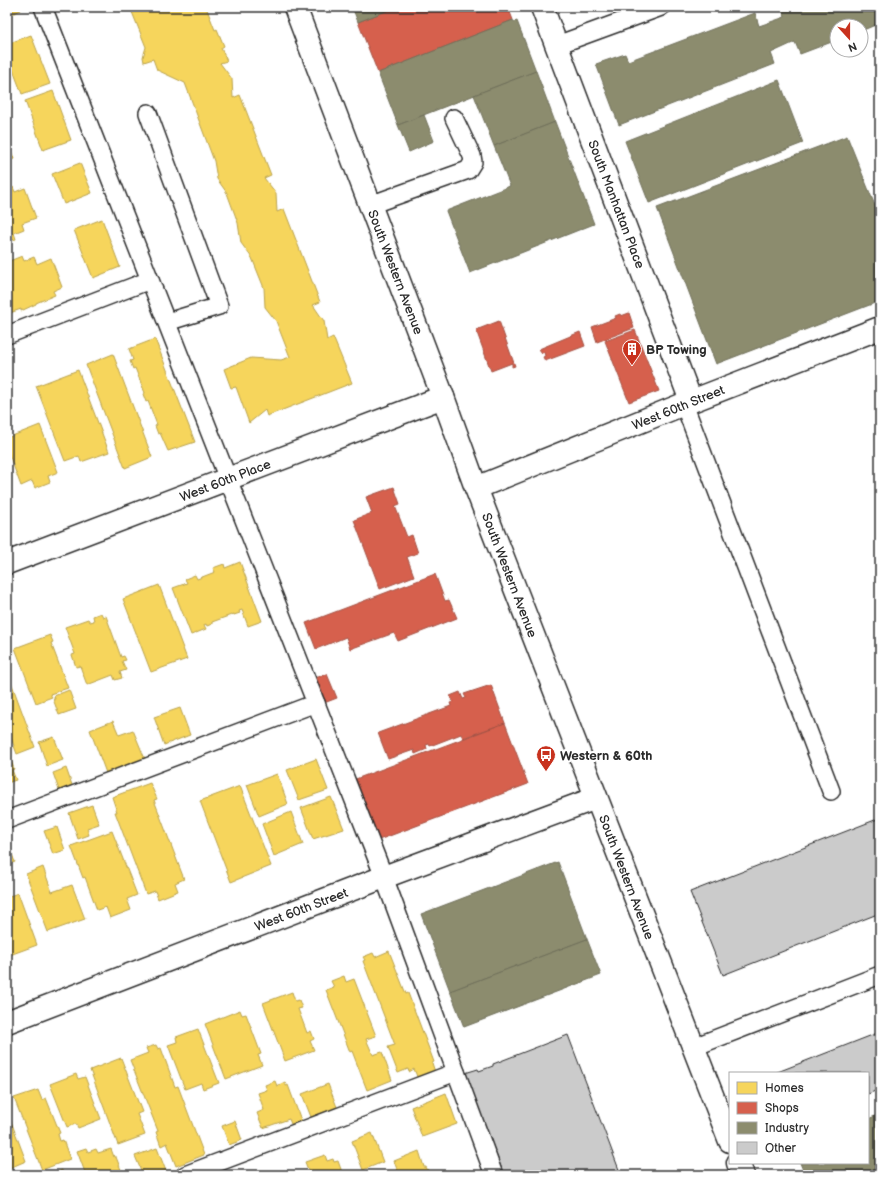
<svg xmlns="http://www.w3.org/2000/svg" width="887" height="1182" font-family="'Balsamiq Sans',sans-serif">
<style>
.homes{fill:#f6d55c;stroke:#b9a24d}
.shops{fill:#d6604d;stroke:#a35043}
.industry{fill:#8c8c6e;stroke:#6f6f5a}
.building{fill:#cbcbcb;stroke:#2b2b2b}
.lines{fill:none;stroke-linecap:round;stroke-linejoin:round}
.service-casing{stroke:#2b2b2b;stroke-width:20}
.minor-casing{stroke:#2b2b2b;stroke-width:25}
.primary-casing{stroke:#2b2b2b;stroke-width:25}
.service{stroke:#fff;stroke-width:17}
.minor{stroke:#fff;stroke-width:22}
.primary{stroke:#fff;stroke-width:22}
.labels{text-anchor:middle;stroke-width:4;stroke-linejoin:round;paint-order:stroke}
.street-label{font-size:13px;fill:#2b2b2b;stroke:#fff}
.poi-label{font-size:13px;font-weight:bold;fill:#2b2b2b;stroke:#fff;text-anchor:start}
</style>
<rect width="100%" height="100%" fill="#fff"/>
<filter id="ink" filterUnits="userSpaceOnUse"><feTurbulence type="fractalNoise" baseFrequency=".025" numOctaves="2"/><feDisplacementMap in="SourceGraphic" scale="8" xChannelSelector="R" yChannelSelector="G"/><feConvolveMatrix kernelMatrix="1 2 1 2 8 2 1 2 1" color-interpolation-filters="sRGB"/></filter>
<g filter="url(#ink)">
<g class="homes">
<polygon points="7,7 20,7 21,10 7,16"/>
<polygon points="130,7 206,7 215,30 217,29 224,46 221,48 227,61 220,63 232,79 233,98 240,95 271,175 264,178 276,193 277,212 284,209 320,302 313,305 324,321 327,340 333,337 352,383 267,416 265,410 249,423 236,387 231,388 224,369 251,358 281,360 290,357 276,321 265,307 264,288 252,258 241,243 238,223 227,193 217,179 214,161 185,83 157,70 153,59 144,62 143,57 146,47"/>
<polygon points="31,35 50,84 22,94 7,54 7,44"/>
<polygon points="53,91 71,140 43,150 25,101"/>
<polygon points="7,140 14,159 7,161"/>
<polygon points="80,163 92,193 64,204 52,174"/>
<polygon points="13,187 15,192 25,188 36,218 22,223 24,229 14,233 16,239 7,242 7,190"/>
<polygon points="102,219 120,267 93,278 74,230"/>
<polygon points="22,256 24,261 34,257 37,264 51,258 62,287 53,291 55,295 36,303 36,304 21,311 21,309 7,314 7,262"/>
<polygon points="155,339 195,442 168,451 160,433 158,434 155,426 157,425 148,401 146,402 143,394 145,393 135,368 133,369 130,361 133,360 129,349"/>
<polygon points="113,354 152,457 125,468 86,365"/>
<polygon points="78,370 109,452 81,462 79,456 65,461 36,386"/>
<polygon points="40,425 58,472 48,476 50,482 35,488 32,481 21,486 7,449 7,438"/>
<polygon points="240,562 262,621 248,626 242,610 239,611 240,613 234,615 234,614 212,622 212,624 207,626 206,624 204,625 206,629 191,635 173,588 187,583 185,579 195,575 197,579 215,572 213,568 224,564 225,568"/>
<polygon points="159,585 187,659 151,672 123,599"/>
<polygon points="101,613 103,617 106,616 121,657 124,656 126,660 122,661 126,670 120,672 122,678 115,680 113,675 87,685 80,666 76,667 72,655 75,654 65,627 88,619 90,622 94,621 93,616"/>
<polygon points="50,635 53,642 51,643 68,688 50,694 52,697 36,703 15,648"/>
<polygon points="7,671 35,747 17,754 11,738 7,739"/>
<polygon points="69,690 76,709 59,715 53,699 55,699 54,696"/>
<polygon points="180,708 190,735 164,745 154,717"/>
<polygon points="113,721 119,735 133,730 145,759 106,773 90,730"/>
<polygon points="54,737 63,760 47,766 39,742"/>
<polygon points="7,750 14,769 12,770 16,780 7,783"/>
<polygon points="316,759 328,790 299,800 287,770"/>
<polygon points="66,768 72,785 59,790 53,773"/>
<polygon points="277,774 288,804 259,816 247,785"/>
<polygon points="150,783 157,799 154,800 184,879 175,883 178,891 158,899 155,891 146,894 115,812 117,812 112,797"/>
<polygon points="240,786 271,866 231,882 200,801"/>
<polygon points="331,797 344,829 313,839 301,808"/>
<polygon points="92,805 99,824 87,828 89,835 78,839 69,813"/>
<polygon points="291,812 303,844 274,856 262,824"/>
<polygon points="57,827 65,850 53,854 44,831"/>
<polygon points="112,831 137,895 127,899 131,910 110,918 106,907 97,910 85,877 83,878 71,846"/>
<polygon points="7,842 15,862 7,865"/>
<polygon points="43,867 52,892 72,885 85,919 48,932 26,874"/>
<polygon points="18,893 37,945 7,956 7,897"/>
<polygon points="389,951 406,994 408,993 434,1062 432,1063 435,1072 418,1079 414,1069 409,1072 408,1069 398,1073 388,1047 395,1045 363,961 365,960 363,957 373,953 375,957"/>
<polygon points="344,976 346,982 354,979 376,1036 366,1039 373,1055 382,1052 392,1080 367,1090 352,1051 350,1052 326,990 334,987 331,981"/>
<polygon points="292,992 295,1001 299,1000 302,1008 298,1009 307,1033 311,1031 314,1039 310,1041 314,1050 285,1061 263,1003"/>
<polygon points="240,1010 242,1015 246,1014 261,1054 258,1055 262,1065 226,1079 205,1024"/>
<polygon points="198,1029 219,1083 203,1089 201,1083 185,1089 168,1045 177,1042 176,1037"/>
<polygon points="156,1045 158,1049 161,1048 175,1087 178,1086 204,1155 176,1166 167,1143 161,1146 156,1132 158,1131 130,1060 148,1053 146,1048"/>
<polygon points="121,1058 142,1112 137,1114 145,1135 118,1145 90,1070"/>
<polygon points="76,1074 78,1079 85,1077 101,1119 78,1128 76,1124 67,1127 50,1084"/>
<polygon points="275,1081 277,1086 285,1082 286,1086 288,1085 301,1120 291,1124 289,1119 263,1128 257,1113 264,1110 258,1093 267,1090 265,1085"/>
<polygon points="328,1084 337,1107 311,1117 302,1094"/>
<polygon points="38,1090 42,1100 46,1098 60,1133 58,1134 60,1141 63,1140 70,1159 42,1170 14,1098"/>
<polygon points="446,1093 457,1124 422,1137 411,1107"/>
<polygon points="7,1111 26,1161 7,1169"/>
<polygon points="235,1121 242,1140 229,1145 222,1126"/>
<polygon points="372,1133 383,1162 363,1170 352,1141"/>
<polygon points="86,1148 88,1152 96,1149 98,1153 111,1149 114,1157 116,1157 123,1175 86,1175 77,1151"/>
<polygon points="157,1148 166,1171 155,1175 143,1175 135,1156"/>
<polygon points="419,1151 424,1167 426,1167 430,1175 399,1175 394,1161"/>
<polygon points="325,1155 327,1161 333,1159 334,1162 338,1161 343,1175 310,1175 305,1162"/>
<polygon points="62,1170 63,1175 50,1175"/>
</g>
<g class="shops">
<polygon points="396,7 508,7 513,20 378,73 358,22"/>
<polygon points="629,313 634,328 597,342 592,327 616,318 615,316 620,314 621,316"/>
<polygon points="499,321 515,366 512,367 512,363 491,371 476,330"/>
<polygon points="635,330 659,391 629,402 605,341"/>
<polygon points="580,332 585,346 545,361 543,357 545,356 544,352 542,353 539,349"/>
<polygon points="394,487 400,504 395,506 407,537 412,535 418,553 407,557 414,576 380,589 354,520 372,513 366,497"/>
<polygon points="435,574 445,601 449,600 457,618 398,641 394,633 350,649 346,637 316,649 306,623"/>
<polygon points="327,674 337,698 324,703 315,678"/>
<polygon points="491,685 505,723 463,738 461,734 430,746 429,744 426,745 427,749 415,754 414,750 388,759 378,733 451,706 450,703 453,702 450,696 460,692 463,699 466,698 464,694"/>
<polygon points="505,723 528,784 376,841 353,780"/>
</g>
<g class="industry">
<polygon points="352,7 396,7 358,22"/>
<polygon points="781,7 880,7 880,23 861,31 861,26 837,26 837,40 800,54 795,42 771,53 775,64 619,125 596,64 625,54 628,61 755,13 759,26 785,17"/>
<polygon points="513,20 514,22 517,21 536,71 398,125 378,73"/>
<polygon points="536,71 555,122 494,146 474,95"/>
<polygon points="779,80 803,143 649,203 625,141"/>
<polygon points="424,115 434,141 409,152 398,125"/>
<polygon points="555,122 594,224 470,273 446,211 510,186 494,146"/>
<polygon points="847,136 880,218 880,301 716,364 657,208"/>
<polygon points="558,862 587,939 450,991 421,914"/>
<polygon points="587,939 601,975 464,1027 450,991"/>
<polygon points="880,1114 880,1175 805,1175 800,1163 868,1163 868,1119"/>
</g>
<g class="building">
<polygon points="880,818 880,913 723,975 690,892"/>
<polygon points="880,1032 880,1089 868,1094 868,1073 775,1073"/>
<polygon points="568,1035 621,1175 504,1175 465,1073 478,1069 479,1071 493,1066 493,1064"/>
</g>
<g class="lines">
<defs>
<g id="service">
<polyline points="43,7 384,877 494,1175"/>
<polyline points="557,45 661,7"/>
<polyline points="148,113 219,306 167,322"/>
<polyline points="370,205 468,170 473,162 472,156 454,118"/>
<polyline points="7,335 150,280"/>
<polyline points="684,404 831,791"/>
<polyline points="7,820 316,703"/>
<polyline points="694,1047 880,975"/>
<polyline points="185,1175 456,1072"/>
</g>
<g id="minor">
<polyline points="542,7 691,401"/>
<polyline points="476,488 684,404 880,328"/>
<polyline points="7,563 443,397"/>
<polyline points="7,1022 384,877 596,798"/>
</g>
<g id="primary">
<polyline points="295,7 443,397 476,488 730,1141"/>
<polyline points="738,1163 743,1175"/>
</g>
</defs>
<use href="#service" class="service-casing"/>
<use href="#minor" class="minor-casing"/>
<use href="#primary" class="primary-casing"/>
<use href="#service" class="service"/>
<use href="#minor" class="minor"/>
<use href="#primary" class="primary"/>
</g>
</g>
<defs>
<symbol id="building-pin" viewBox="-11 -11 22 30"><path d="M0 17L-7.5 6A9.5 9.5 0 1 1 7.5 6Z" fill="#c8321e" stroke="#fff"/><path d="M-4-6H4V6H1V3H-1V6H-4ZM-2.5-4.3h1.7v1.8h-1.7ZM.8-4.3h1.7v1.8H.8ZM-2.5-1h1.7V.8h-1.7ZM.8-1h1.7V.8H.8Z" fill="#fff"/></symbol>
<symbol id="bus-pin" viewBox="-11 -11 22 30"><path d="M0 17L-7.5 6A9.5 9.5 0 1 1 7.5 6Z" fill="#c8321e" stroke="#fff"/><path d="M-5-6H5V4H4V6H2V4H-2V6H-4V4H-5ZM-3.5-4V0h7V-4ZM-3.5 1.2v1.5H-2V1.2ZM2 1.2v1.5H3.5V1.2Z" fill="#fff"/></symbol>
</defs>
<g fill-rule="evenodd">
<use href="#building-pin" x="621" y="338" width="22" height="30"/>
<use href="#bus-pin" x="535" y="744" width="22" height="30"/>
</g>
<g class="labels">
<g class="street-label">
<text transform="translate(617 204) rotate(69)" y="5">South Manhattan Place</text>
<text transform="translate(396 272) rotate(69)" y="5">South Western Avenue</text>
<text transform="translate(678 407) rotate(-22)" y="5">West 60th Street</text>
<text transform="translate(225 480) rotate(-21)" y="5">West 60th Place</text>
<text transform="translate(510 575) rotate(69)" y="5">South Western Avenue</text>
<text transform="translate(627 877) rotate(69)" y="5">South Western Avenue</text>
<text transform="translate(301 909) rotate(-21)" y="5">West 60th Street</text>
</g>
<g class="poi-label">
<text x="646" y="354">BP Towing</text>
<text x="560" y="760">Western &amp; 60th</text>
</g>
</g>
<rect width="887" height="1182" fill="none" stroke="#fff" stroke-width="24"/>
<rect x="12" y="12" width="863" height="1158" fill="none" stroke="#2b2b2b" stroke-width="1.5" filter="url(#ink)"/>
<rect x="729" y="1072" width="140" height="92" fill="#ffffff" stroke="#aaaaaa"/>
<rect x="737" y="1082" width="20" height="12" fill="#f6d55c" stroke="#aaaaaa"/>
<text x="765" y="1092" font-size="12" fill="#2b2b2b">Homes</text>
<rect x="737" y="1102" width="20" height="12" fill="#d6604d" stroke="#aaaaaa"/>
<text x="765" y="1112" font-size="12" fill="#2b2b2b">Shops</text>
<rect x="737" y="1122" width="20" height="12" fill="#8c8c6e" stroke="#aaaaaa"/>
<text x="765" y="1132" font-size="12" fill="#2b2b2b">Industry</text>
<rect x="737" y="1142" width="20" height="12" fill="#cbcbcb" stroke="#aaaaaa"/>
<text x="765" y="1152" font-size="12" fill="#2b2b2b">Other</text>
<g transform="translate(849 38) rotate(159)"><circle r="19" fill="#ffffff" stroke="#aaaaaa"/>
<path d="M0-3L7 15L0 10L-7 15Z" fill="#c8321e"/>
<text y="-6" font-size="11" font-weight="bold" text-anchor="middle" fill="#2b2b2b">N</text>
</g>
</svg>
